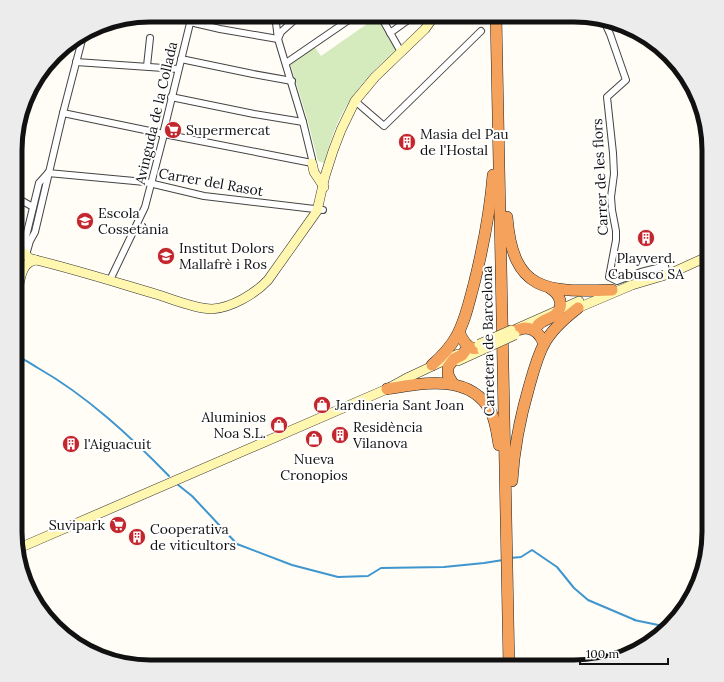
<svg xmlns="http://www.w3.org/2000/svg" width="724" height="682" font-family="Lora,serif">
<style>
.grass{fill:#d5ebbd}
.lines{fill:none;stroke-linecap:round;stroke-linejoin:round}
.stream{stroke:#3f96cf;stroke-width:2}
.street-casing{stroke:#444;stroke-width:8}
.secondary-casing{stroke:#333;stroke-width:10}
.highway-casing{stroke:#222;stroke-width:12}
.street{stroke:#fff;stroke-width:6}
.secondary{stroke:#fff6b0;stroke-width:9}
.highway{stroke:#f5a25d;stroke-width:11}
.secondary-bridge-casing{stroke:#333;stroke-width:10;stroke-linecap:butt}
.secondary-bridge{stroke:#fff6b0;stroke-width:9}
.labels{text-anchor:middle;stroke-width:4;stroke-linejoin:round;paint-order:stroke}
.street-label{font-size:14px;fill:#111;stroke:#fff}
.poi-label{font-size:14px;fill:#111;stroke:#fff;text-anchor:start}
.rim{fill:none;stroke:#111;stroke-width:5}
</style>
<rect width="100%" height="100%" fill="#fffdf5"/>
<path class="grass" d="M377,17l20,32c-20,18 -40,37 -53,61 -9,16 -15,35 -20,53l-6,-2 -11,-43 -17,-55 24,-17 7,10z"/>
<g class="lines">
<g class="stream">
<path d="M16,357c8,1 15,7 22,11 49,28 92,68 131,108"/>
<polyline points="177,484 192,496 237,544 292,565 338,577 368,576 381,568 444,567 484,563 503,560"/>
<polyline points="510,558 521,557 532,550 557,567 574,588 588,600 635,620"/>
<polyline points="634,620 668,627"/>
</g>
<defs>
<g id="street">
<polyline points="380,15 401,52"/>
<polyline points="604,21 610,34 626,80 607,97 613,153 614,174 611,197 612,210 616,231 616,240 609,277 617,281 641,272 665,266 667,274"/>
<polyline points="190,22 220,29 278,39 281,32 300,15"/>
<polyline points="390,33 415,15"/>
<polyline points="181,59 253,74 292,81"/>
<polyline points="76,62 178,69"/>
<polyline points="286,63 356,15"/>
<polyline points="147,66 150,38"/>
<polyline points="171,97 254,114 303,122"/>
<polyline points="355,101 384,126 481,31"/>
<polyline points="63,113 169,135 312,163 312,159 303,122 278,39 275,15"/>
<polyline points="48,173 145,182 204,196 323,210"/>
<polyline points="17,198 33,207"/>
<polyline points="22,253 39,183 48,173"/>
<polyline points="26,255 30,241 35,232 63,113 83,36"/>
<polyline points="110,280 145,207 163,138 163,134 192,15"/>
</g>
<g id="secondary">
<polyline points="312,163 314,172 324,187"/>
<path d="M17,255l7,-2 5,5 7,2c41,10 82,23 123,35 15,5 37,14 53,14 19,-1 43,-15 56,-29l49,-69 8,-35 8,-25 8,-21 14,-29 20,-24 50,-48 10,-14"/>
<path d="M17,291c4,-12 4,-29 19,-31"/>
<polyline points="573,310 632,285 669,274 709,256"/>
<polyline points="518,328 579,301"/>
<polyline points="458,361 482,350"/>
<polyline points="17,549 387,389 409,377 458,354"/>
</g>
<g id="highway">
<polyline points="496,15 509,667"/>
<path d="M507,217c6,76 40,75 105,73"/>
<path d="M538,325c6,-6 11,-6 17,-10 10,-9 5,-21 -5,-27"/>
<path d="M508,331c9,1 10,-2 17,-3 10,0 16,8 19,16"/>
<path d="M459,332c3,7 9,19 19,16 4,-2 8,-4 13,-5"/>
<path d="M432,365c9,-8 18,-17 24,-28 9,-15 13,-35 18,-53 9,-36 16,-72 19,-109"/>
<polyline points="453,384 448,375 448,367 454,359 462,355 465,351"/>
<path d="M387,389c35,-6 84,-16 104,23 5,10 6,22 8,33"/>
<path d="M512,481c2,-33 8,-63 17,-94 4,-14 8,-30 15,-43 8,-15 21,-26 34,-36"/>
</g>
</defs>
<use href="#street" class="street-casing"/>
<use href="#secondary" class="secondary-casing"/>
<use href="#highway" class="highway-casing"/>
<use href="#street" class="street"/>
<use href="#secondary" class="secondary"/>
<use href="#highway" class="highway"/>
<defs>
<g id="secondary-bridge">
<polyline points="479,344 511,330"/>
<polyline points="482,350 515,335"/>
</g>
</defs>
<use href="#secondary-bridge" class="secondary-bridge-casing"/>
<use href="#secondary-bridge" class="secondary-bridge"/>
</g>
<defs>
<symbol id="supermarket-disc" viewBox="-11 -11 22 22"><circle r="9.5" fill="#c4262e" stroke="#fff"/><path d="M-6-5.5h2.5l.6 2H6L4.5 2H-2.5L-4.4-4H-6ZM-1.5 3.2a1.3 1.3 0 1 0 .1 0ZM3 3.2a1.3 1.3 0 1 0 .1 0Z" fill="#fff"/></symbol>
<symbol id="building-disc" viewBox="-11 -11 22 22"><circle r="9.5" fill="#c4262e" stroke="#fff"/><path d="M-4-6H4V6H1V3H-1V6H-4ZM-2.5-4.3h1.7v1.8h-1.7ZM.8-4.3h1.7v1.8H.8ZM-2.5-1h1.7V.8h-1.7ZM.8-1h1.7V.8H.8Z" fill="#fff"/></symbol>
<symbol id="school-disc" viewBox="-11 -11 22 22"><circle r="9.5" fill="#c4262e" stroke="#fff"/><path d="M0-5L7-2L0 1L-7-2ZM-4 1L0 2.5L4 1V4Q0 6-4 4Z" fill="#fff"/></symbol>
<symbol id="shop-disc" viewBox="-11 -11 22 22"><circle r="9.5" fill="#c4262e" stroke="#fff"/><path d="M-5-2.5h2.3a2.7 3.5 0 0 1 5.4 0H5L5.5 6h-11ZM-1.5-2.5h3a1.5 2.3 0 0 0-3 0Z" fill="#fff"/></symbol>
</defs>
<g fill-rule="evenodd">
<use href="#supermarket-disc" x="163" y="120" width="20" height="20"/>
<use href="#building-disc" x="397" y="132" width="20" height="20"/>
<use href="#school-disc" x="75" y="211" width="20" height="20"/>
<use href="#building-disc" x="636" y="228" width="20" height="20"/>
<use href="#school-disc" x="156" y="246" width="20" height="20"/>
<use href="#shop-disc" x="312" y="395" width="20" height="20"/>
<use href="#shop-disc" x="269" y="415" width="20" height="20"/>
<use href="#building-disc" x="330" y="425" width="20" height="20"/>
<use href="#shop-disc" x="304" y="429" width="20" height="20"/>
<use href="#building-disc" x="61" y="434" width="20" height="20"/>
<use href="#supermarket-disc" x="108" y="515" width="20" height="20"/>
<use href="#building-disc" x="127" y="527" width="20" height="20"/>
</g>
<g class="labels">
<g class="street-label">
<text transform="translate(156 113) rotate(-77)" y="5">Avinguda de la Collada</text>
<text transform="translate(600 177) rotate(-93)" y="5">Carrer de les flors</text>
<text transform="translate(211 182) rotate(10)" y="5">Carrer del Rasot</text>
<text transform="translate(488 341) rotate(-91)" y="5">Carretera de Barcelona</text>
</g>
<g class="poi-label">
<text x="186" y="135">Supermercat</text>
<text x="420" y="139">Masia del Pau<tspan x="420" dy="16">de l'Hostal</tspan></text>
<text x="98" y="218">Escola<tspan x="98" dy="16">Cossetània</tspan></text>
<text x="179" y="253">Institut Dolors<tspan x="179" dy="16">Mallafrè i Ros</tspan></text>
<text x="646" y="263" text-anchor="middle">Playverd.<tspan x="646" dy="16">Cabusco SA</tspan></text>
<text x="335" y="410">Jardineria Sant Joan</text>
<text x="266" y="422" text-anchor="end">Aluminios<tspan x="266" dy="16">Noa S.L.</tspan></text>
<text x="353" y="432">Residència<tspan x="353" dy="16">Vilanova</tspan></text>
<text x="84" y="449">l'Aiguacuit</text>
<text x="314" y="464" text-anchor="middle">Nueva<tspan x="314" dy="16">Cronopios</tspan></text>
<text x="105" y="530" text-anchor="end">Suvipark</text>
<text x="150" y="534">Cooperativa<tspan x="150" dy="16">de viticultors</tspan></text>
</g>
</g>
<path d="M0 0H724V682H0ZM150 22H574A128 128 0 0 1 702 150V532A128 128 0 0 1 574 660H150A128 128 0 0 1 22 532V150A128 128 0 0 1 150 22Z" fill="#ececec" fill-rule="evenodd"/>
<path class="rim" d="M150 22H574A128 128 0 0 1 702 150V532A128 128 0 0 1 574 660H150A128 128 0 0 1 22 532V150A128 128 0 0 1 150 22Z"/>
<path d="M580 658v6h88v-6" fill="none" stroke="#111111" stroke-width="2"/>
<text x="586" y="658" font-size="12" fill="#111111" stroke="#ffffff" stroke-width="3" paint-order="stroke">100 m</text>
</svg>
